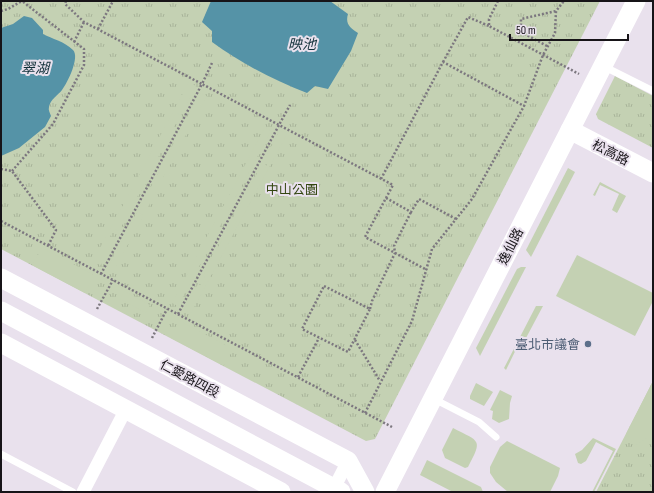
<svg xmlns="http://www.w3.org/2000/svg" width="654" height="493" font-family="'Sofia Sans Condensed','Noto Sans TC',sans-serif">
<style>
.grass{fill:url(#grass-tufts)}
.garden{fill:#c4d1b3}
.water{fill:#5593a7}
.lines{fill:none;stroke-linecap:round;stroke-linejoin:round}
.path{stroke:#7c777f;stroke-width:2.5;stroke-dasharray:2 2;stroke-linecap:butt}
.lane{stroke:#fff;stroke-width:7}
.street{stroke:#fff;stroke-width:13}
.secondary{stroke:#fff;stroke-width:19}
.service-dot{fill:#5c6f8a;stroke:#e9e1ed;stroke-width:1.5}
.labels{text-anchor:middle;stroke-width:4;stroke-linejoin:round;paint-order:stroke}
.street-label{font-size:13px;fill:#171418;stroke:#e9e1ed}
.park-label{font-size:13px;fill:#334611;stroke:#e9e1ed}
.service-label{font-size:13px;fill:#4e5e75;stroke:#e9e1ed;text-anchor:end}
.water-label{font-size:14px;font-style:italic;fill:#102f38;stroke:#e9e1ed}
</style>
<defs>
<pattern id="grass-tufts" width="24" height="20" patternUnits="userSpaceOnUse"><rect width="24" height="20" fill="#c4d1b3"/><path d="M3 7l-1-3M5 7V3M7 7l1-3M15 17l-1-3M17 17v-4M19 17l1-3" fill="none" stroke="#a8b399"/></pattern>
</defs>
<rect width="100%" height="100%" fill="#e9e1ed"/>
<g class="grass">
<polygon points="1,1 600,1 375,439 366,441 1,249"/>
<polygon points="615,76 653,96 653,148 598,119 596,114"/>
<polygon points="653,381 653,492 596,492"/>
</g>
<g class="garden">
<polygon points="189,82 196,86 181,115 176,113 172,121 176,123 150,173 146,171 141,179 145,182 119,231 114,229 110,237 114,239 101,265 93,261"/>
<polygon points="200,93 207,96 176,153 170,150"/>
<polygon points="265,127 271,131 241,187 235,184"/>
<polygon points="280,130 287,134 191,313 184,310 198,284 202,286 206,278 203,276 229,226 233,228 237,220 233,218 260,168 264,170 268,162 264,160"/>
<polygon points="168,154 174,157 146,211 140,208"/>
<polygon points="568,168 575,172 531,257 526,250"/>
<polygon points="600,182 626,196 617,213 612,210 619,194 600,185 595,196 593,195"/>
<polygon points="233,188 239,191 210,245 204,242"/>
<polygon points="137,212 144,215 113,272 107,269"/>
<polygon points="202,246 208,250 178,306 172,303"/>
<polygon points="42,248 94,275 85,293 32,265"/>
<polygon points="577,255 653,293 653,301 635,336 556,296"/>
<polygon points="521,267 526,267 480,356 476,348 517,269"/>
<polygon points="124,291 150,305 146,313 120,299"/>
<polygon points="536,306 543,306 526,338 522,337 506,370 504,368"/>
<polygon points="180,321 233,349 224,366 171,338"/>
<polygon points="653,381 653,440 650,436 635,446 626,434"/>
<polygon points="476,383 493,392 484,406 470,399 470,396"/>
<polygon points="500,390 512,396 510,403 509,419 499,423 492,419 493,411 490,410"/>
<path d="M453,428c27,14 30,11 15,39l-3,1 -20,-10 -3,-8z"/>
<polygon points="593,438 616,449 594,492 592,492 613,451 596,442 586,461 581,464 578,463 575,454 582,450"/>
<polygon points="507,441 560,468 558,476 550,492 508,492 496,482 490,473 490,467 500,447"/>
<polygon points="427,460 481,487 483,492 453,492 420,475"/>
</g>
<g class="water">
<path d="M211,1h119l18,13c-3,10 2,14 10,19l-7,18 -23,38 -13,-3 -8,7c-34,-13 -66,-30 -95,-51v-11l-10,-9z"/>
<path d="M24,16l8,2 11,12v4c9,5 21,7 30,16 7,7 -5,32 -11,40 -4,5 -12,10 -13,17 -1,3 1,6 2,9l-6,11 -26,21 -18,8v-128l12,-4z"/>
</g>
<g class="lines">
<g class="path">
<polyline points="66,1 65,4 84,22 202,84 101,274"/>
<polyline points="498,1 489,19 489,26 579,74"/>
<polyline points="1,11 8,9 22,1"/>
<polyline points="98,29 113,1"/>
<polyline points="74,42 84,22"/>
<polyline points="547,46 521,32 521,19 556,11"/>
<polyline points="443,62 468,17 489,26"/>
<polyline points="212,63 202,84 279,125 290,105"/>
<polyline points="1,169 12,171 56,230 48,246"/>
<polyline points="12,171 53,124 84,65 84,49 22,1"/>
<polyline points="381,179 443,62 524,106"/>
<polyline points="386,198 411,212 419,199 456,219"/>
<polyline points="1,221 392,427"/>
<polygon points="324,286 370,309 348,352 302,329"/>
<polyline points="97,309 113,280"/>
<polyline points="370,309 372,301 395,253 394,246 411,212"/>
<polyline points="178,314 279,125 393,185 365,237 427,270"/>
<polyline points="152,338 167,309"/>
<polyline points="355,340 380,381"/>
<polyline points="298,377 319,338"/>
<polyline points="365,413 412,321 432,249 472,199 524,106 543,55 555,33 556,11 564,1"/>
</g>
<g class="lane">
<polyline points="603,66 653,91"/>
<polyline points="434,399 479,422 496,437"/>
<polyline points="1,454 73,492"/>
</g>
<g class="street">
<polyline points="83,492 126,409"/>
<polyline points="332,492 348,461"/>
</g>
<g class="secondary">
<polyline points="570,130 653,173"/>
<polyline points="1,278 348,461 365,492"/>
<polyline points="1,311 341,492"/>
<polyline points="1,343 281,492"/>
<polyline points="385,492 636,1"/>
</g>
</g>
<circle class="service-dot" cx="588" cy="344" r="4"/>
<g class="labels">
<g class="street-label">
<text transform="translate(611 152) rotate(27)" y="5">松高路</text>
<text transform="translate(510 246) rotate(-63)" y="5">逸仙路</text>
<text transform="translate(190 378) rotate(28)" y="5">仁愛路四段</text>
</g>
<g class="park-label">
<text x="292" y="194">中山公園</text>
</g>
<g class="service-label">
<text x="580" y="349">臺北市議會</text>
</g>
<g class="water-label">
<text x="302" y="49">映池</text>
<text x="35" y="73">翠湖</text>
</g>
</g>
<rect width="654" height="493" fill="none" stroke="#171418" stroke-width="4"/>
<path d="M510 34v6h118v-6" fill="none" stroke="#171418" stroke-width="2"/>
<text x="516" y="34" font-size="12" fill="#171418" stroke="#e9e1ed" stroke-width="3" paint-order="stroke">50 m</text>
</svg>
